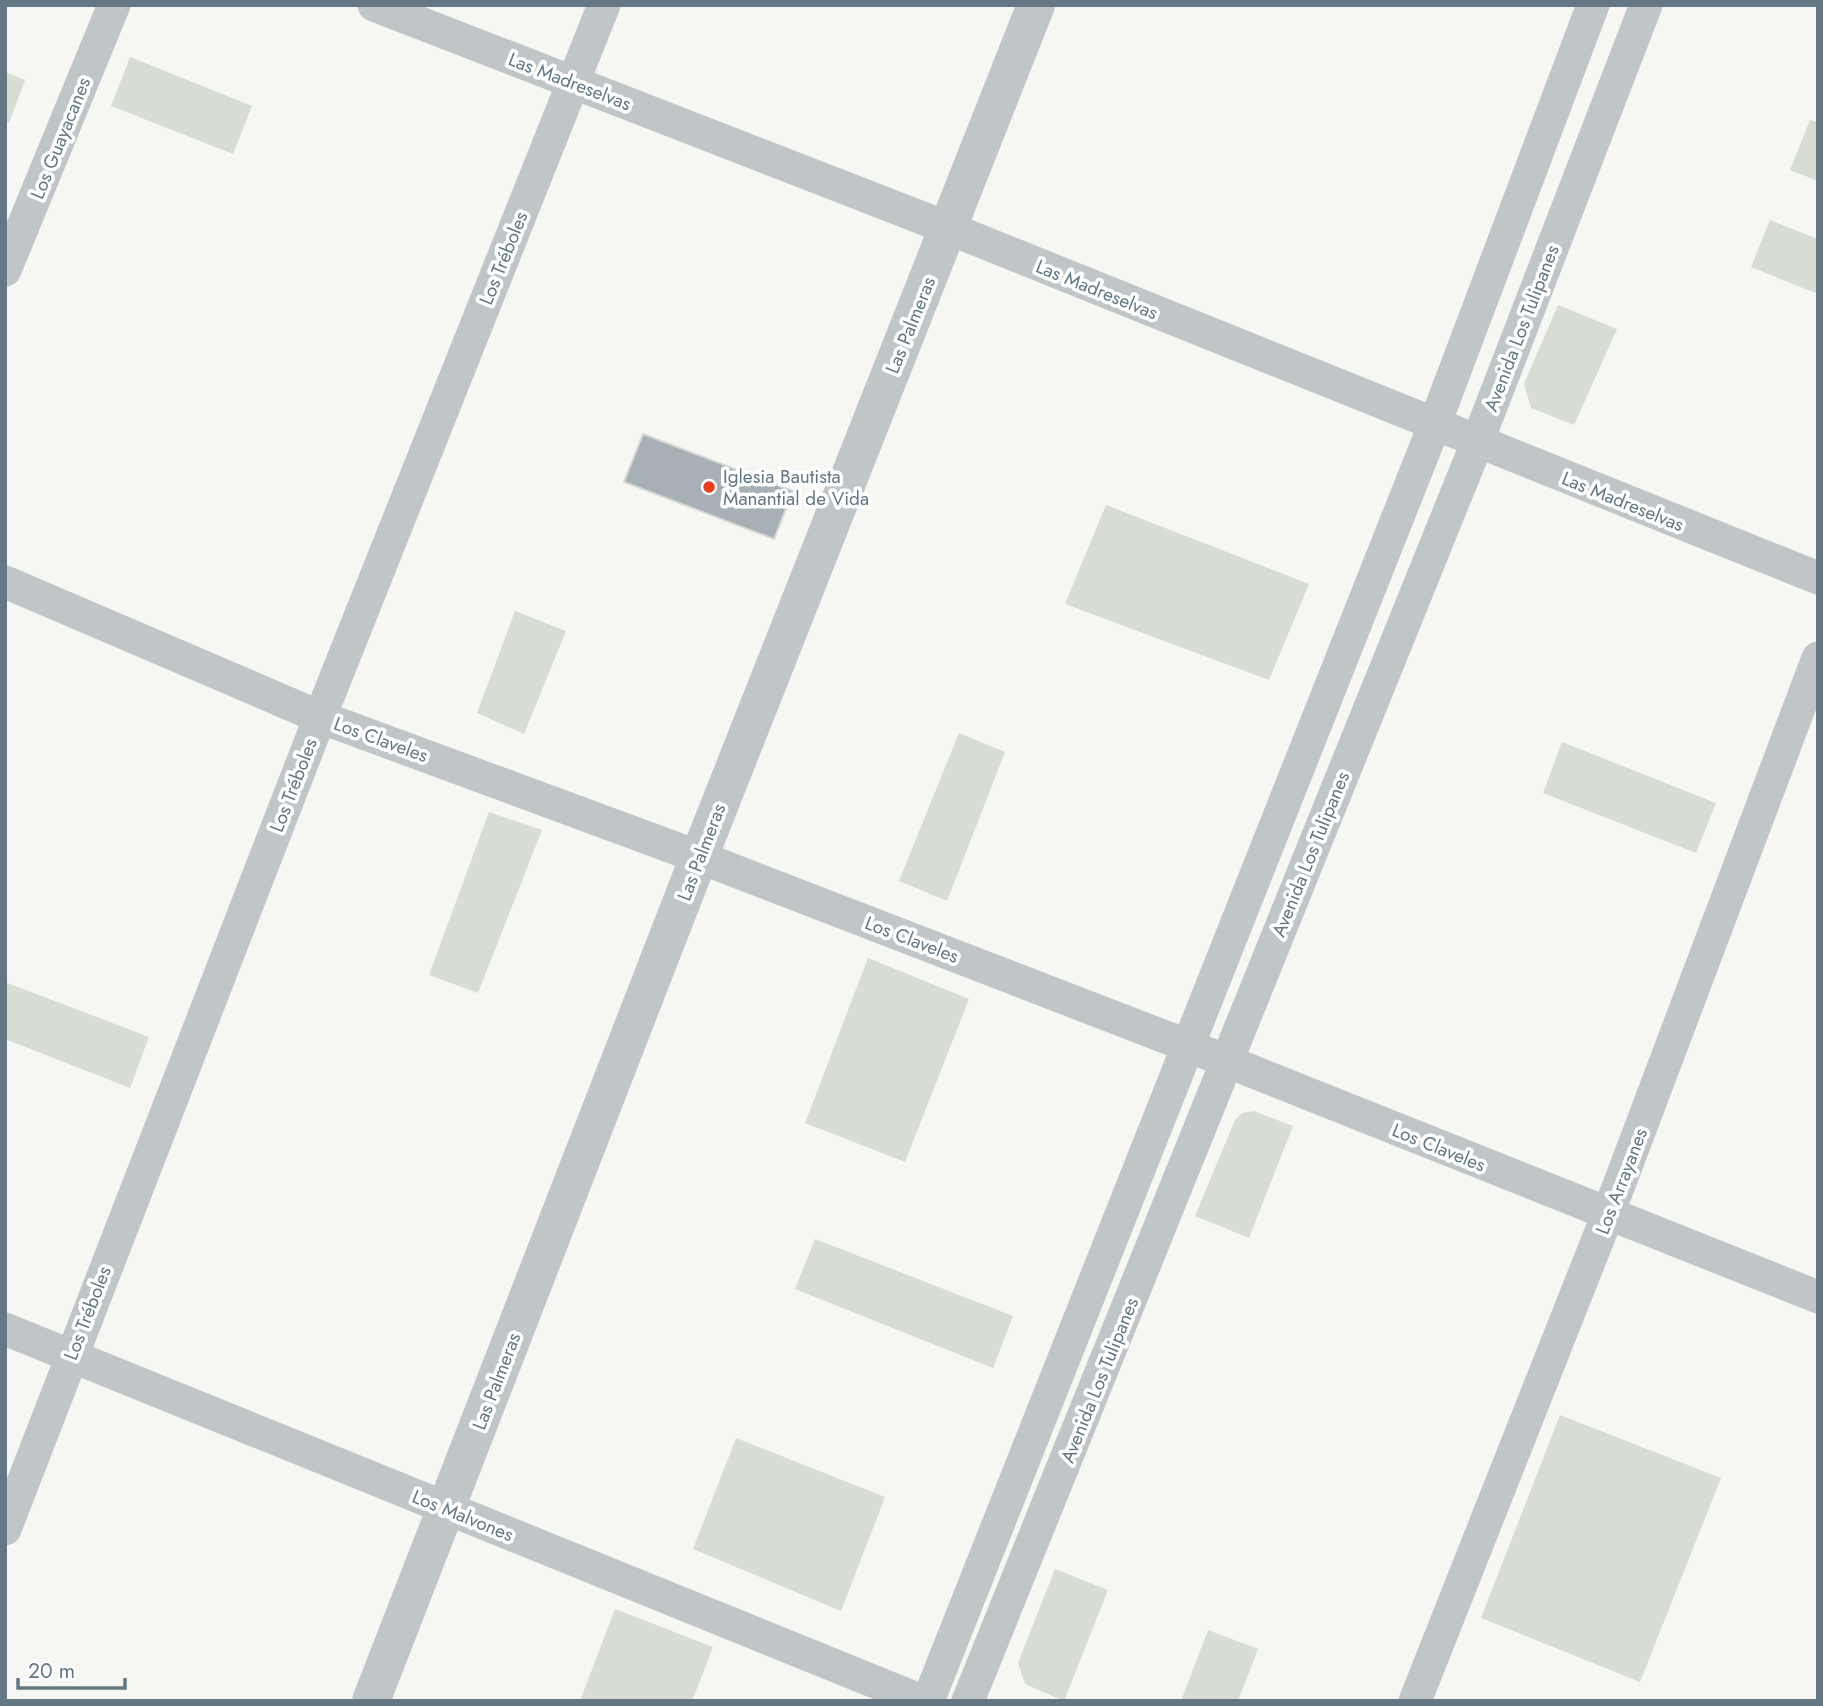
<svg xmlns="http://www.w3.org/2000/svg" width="1823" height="1706" font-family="Jost,sans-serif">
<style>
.green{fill:#d7ddd3}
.building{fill:#a7b1b5;stroke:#d7d7d5;stroke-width:2}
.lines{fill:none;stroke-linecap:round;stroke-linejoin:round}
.minor{stroke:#c0c6c8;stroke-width:33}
.tertiary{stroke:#c0c6c8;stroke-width:38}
.poi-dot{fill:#eb3e1d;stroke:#fff;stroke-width:2.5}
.labels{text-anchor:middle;stroke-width:7;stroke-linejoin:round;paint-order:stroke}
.street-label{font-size:19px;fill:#637884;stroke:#fff}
.poi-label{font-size:19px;fill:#637884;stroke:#fff;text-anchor:start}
</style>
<rect width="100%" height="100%" fill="#f6f6f2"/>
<g class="green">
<polygon points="130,57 252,106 233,154 111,106"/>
<polygon points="5,72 25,80 9,123 5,121"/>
<polygon points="1810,120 1818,122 1818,181 1790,170"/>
<polygon points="1770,220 1818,239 1818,294 1751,267"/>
<polygon points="1558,305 1617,329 1574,425 1531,408 1524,384"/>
<polygon points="1106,505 1309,584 1269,680 1065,604"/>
<polygon points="515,611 566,631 524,734 477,713"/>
<polygon points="959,733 1005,752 947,901 899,881"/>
<polygon points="1562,742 1716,803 1696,853 1543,793"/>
<polygon points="489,812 542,830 478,993 429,975"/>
<polygon points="868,958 969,999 905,1162 805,1123"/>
<polygon points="5,982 149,1037 130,1088 5,1039"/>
<polygon points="1254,1111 1293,1126 1249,1238 1195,1216 1235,1120 1242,1113"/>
<polygon points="815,1239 1013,1316 993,1368 795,1289"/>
<polygon points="1560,1415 1721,1478 1640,1682 1481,1618"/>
<polygon points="736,1438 885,1497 841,1611 693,1549"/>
<polygon points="1055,1569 1108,1590 1064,1701 1025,1684 1018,1663"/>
<polygon points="615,1609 713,1647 692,1701 580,1701"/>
<polygon points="1208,1630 1258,1649 1238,1701 1181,1701"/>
</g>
<polygon class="building" points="643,434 793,491 774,539 624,482"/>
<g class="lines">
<g class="minor">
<polyline points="374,5 948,228 1818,578"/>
<polyline points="5,270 114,5"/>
<polyline points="5,582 320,717 699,857 1186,1045 1818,1297"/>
<polyline points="5,1329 922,1701"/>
<polyline points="5,1529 320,717 604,5"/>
<polyline points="928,1701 1434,426 1593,5"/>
<polyline points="968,1701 1477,443 1646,5"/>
<polyline points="1415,1701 1608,1214 1818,658"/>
</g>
<polyline class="tertiary" points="371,1701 699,857 1036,5"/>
</g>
<circle class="poi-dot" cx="709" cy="487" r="7"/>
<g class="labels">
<g class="street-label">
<text transform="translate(570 81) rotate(21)" y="7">Las Madreselvas</text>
<text transform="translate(60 138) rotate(-68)" y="7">Los Guayacanes</text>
<text transform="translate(503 258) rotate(-68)" y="7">Los Tréboles</text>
<text transform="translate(1097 289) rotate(22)" y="7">Las Madreselvas</text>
<text transform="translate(910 325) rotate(-68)" y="7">Las Palmeras</text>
<text transform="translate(1521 328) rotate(-69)" y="7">Avenida Los Tulipanes</text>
<text transform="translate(1623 501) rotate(22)" y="7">Las Madreselvas</text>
<text transform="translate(381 739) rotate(20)" y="7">Los Claveles</text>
<text transform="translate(293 785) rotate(-69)" y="7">Los Tréboles</text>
<text transform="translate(701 852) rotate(-69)" y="7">Las Palmeras</text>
<text transform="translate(1310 854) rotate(-68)" y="7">Avenida Los Tulipanes</text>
<text transform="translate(912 939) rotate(21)" y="7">Los Claveles</text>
<text transform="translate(1439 1147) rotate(22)" y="7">Los Claveles</text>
<text transform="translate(1621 1181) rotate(-69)" y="7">Los Arrayanes</text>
<text transform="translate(87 1313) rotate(-69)" y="7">Los Tréboles</text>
<text transform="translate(1099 1380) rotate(-68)" y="7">Avenida Los Tulipanes</text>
<text transform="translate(496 1381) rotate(-69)" y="7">Las Palmeras</text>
<text transform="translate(463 1515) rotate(22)" y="7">Los Malvones</text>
</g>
<g class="poi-label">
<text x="723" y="483">Iglesia Bautista<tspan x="723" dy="22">Manantial de Vida</tspan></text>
</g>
</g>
<rect width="1823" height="1706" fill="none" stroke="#637884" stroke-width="14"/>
<path d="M18 1678v10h107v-10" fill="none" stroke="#637884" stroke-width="3.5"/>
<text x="28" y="1678" font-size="21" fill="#637884" stroke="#ffffff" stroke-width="5" paint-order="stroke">20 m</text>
</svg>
